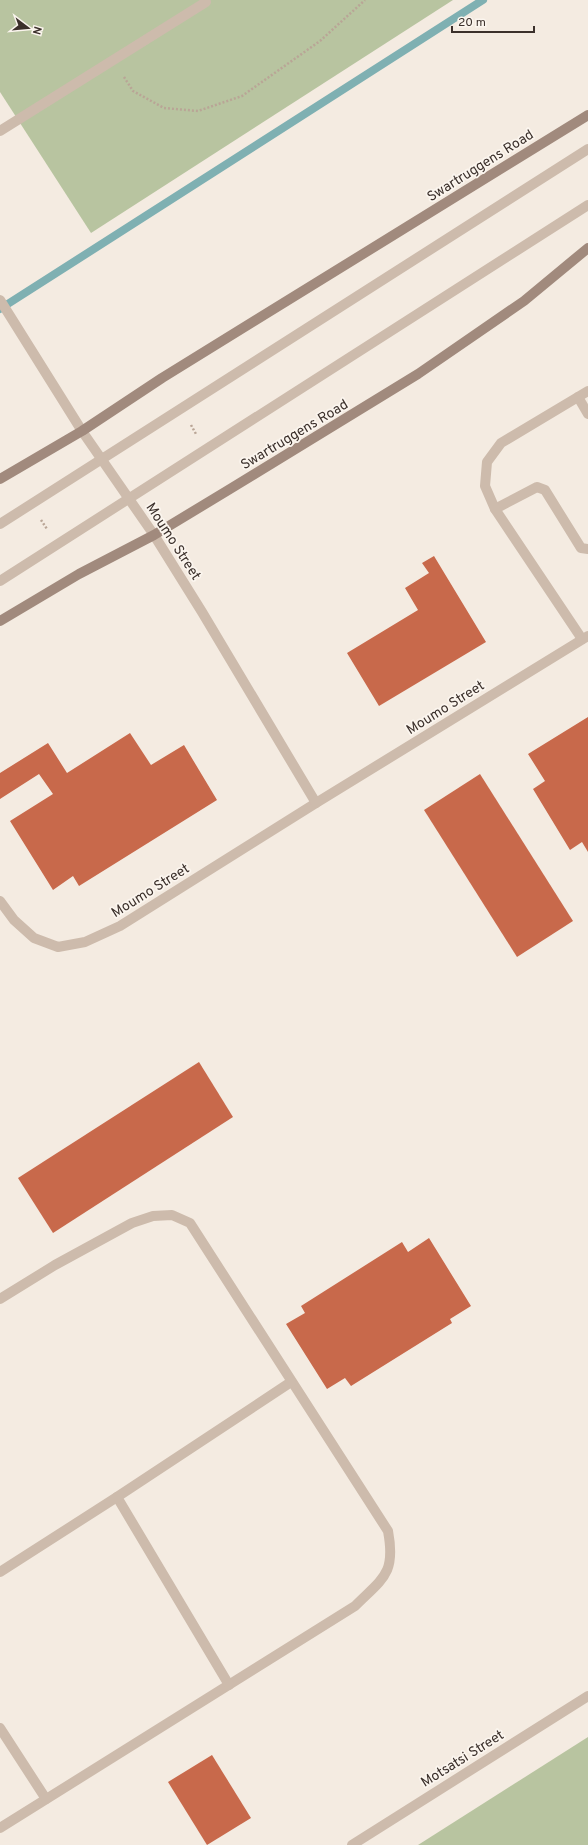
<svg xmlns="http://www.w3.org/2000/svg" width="588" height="1845" font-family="Overpass,sans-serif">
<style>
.green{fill:#b8c4a0}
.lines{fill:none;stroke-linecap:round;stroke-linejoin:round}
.stream{stroke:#7fb0b2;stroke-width:8}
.building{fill:#c8694b}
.path{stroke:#b9a596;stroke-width:2.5;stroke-dasharray:2 2;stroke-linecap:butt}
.service{stroke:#cdbbac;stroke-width:10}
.minor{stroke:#cdbbac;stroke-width:10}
.tertiary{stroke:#cdbbac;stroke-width:10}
.secondary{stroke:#a18a7d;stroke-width:10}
.labels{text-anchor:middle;stroke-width:3.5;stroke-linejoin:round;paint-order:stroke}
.street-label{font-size:14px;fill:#3b302b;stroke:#fbf5ee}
</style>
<rect width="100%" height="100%" fill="#f4ebe1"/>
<g class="green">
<polygon points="0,0 453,0 91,233 0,92"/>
<polygon points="588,1737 588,1845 418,1845"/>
</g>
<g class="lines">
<polyline class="stream" points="0,309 483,0"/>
</g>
<g class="building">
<polygon points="434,556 486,642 379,706 347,653 418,610 405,588 429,573 422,563"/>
<polygon points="588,717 588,852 582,842 570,850 533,789 545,781 528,754"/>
<polygon points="130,733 151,765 184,745 217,800 79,886 73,876 53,890 10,821 53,794 39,774 0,799 0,773 48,743 67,773"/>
<polygon points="480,774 573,921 517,957 424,810"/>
<polygon points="199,1062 233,1117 53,1233 18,1178"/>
<polygon points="429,1238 471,1306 450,1319 452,1323 351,1386 345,1378 327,1389 286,1324 305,1313 301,1306 402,1242 408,1252"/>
<polygon points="212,1755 251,1818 207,1845 168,1782"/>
</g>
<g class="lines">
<g class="path">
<polyline points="124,77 133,91 164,108 198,111 242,96 320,41 365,0"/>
<polyline points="191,425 196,434"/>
<polyline points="41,520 47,529"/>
</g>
<g class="service">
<polyline points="0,131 206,2"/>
<polyline points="578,397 588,414"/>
<polyline points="495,509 537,487 545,490 581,548 588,549"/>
<polyline points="0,524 588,149"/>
<polyline points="0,581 588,205"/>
<polyline points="582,639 495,509 485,486 487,462 501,443 588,391"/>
<path d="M0,1299l55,-34 77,-42 21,-7 19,-1 18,8 198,308c8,43 -5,47 -33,75l-355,222"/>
<polyline points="117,1497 229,1685"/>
<polyline points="0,1572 117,1497 291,1382"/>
<polyline points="0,1728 46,1799"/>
</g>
<g class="minor">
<polyline points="0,300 82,431"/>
<polyline points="0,901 14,920 34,938 58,947 85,942 120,926 316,803"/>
<polyline points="352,1845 588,1696"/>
</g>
<polyline class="tertiary" points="82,431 154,535 202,612 316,803 588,636"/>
<g class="secondary">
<polyline points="0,479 82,431 162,378 588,115"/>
<polyline points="0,621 79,574 154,535 230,489 418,374 524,301 588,248"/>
</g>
</g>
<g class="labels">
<g class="street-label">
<text transform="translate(480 165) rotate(-32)" y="5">Swartruggens Road</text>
<text transform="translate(294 434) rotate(-31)" y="5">Swartruggens Road</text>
<text transform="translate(174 541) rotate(57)" y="5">Moumo Street</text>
<text transform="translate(445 707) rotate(-32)" y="5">Moumo Street</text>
<text transform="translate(150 890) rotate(-32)" y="5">Moumo Street</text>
<text transform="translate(462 1758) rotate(-32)" y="5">Motsatsi Street</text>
</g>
</g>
<g transform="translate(28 28) rotate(106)" stroke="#fbf5ee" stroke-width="3" paint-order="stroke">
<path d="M0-3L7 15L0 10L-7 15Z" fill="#3b302b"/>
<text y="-6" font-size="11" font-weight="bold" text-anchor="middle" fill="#3b302b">N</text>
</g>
<path d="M452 26v6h82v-6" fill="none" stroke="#3b302b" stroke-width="2"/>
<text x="458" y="26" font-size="12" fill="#3b302b" stroke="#fbf5ee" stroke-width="3" paint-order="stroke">20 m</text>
</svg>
